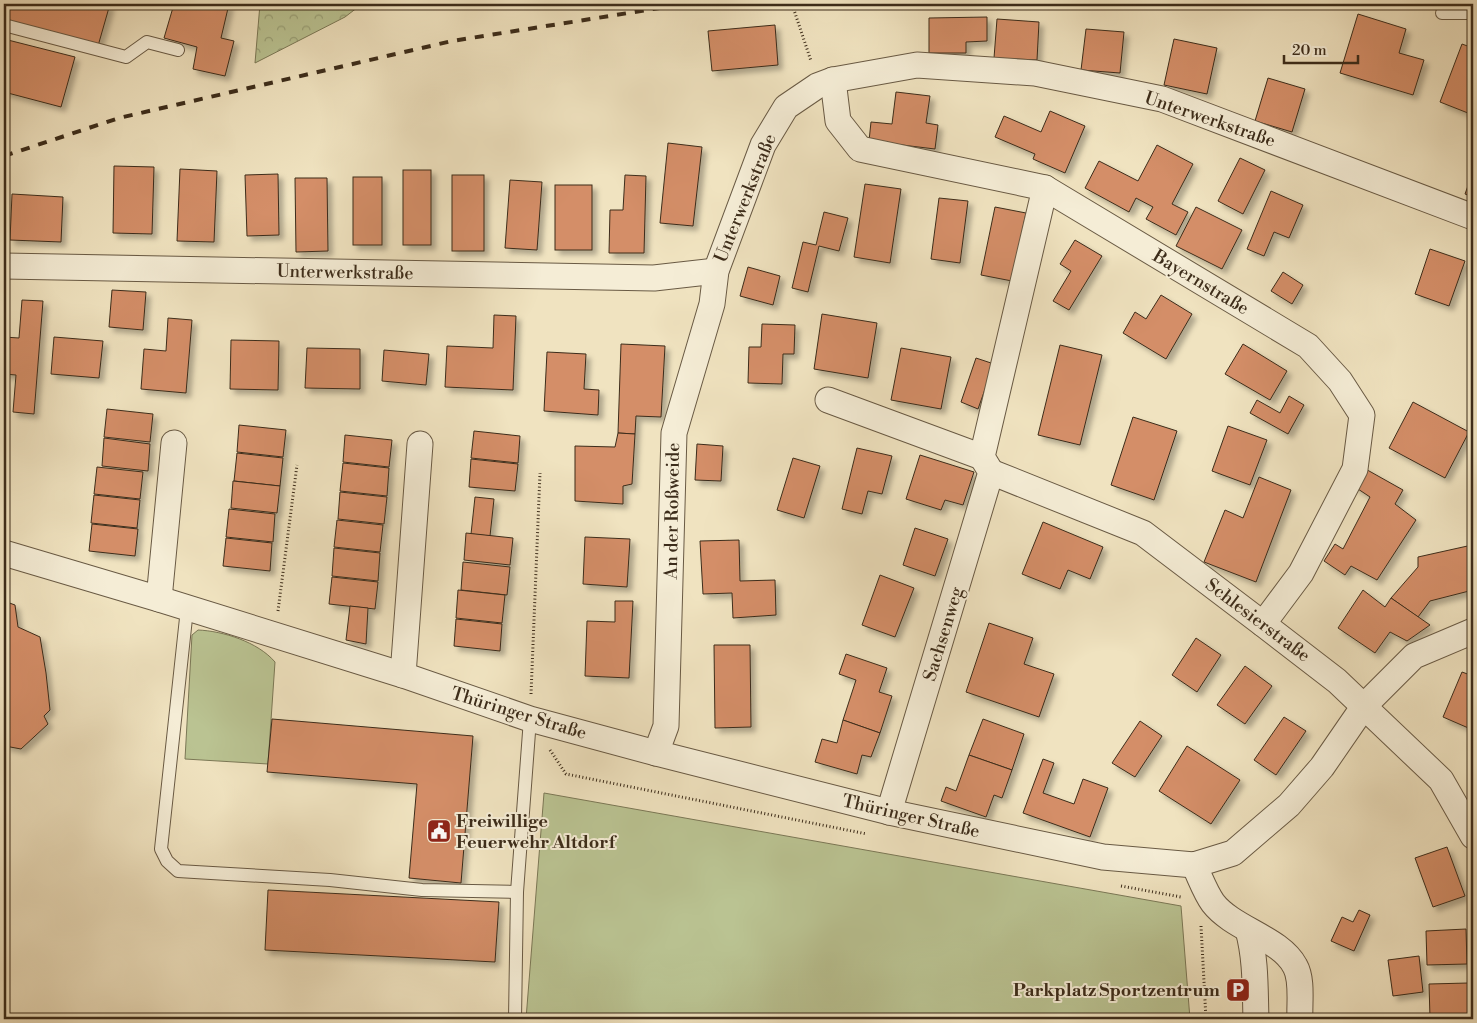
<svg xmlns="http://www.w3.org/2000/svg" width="1477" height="1023" font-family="'Libre Bodoni',serif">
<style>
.green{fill:#bac392;stroke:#7b7856}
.forest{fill:url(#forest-crowns);stroke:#7b7856}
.building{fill:#d48e67;stroke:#3c2c1a;filter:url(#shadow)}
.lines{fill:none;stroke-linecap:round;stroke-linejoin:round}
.service-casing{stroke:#695a44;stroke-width:14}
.minor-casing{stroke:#695a44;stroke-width:27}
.path{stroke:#3c2c1a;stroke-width:3;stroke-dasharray:1 2.5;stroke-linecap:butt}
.service{stroke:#f5edd6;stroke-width:12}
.minor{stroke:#f5edd6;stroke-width:25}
.rail{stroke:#3c2c1a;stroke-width:4;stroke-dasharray:9 9;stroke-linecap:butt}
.labels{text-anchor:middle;stroke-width:4;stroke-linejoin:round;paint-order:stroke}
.street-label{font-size:18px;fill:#3c2c1a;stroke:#f5edd6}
.poi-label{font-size:18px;font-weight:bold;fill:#3c2c1a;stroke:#f5edd6;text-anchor:start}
</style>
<defs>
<pattern id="forest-crowns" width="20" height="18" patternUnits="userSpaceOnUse" patternTransform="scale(1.25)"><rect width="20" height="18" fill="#bac392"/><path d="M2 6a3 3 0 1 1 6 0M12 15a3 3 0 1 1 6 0" fill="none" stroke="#989f76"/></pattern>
<filter id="shadow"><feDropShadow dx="4.5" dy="4.5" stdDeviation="2.5" flood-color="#0004"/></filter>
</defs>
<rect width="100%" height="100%" fill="#f0e3c0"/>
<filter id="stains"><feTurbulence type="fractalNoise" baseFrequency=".004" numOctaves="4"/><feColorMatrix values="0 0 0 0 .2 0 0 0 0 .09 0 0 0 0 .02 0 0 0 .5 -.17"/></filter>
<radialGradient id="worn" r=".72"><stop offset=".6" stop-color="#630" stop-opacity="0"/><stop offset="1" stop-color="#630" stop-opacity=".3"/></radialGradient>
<g class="green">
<path d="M198,630c25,1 60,12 77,32l-7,102 -83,-5 7,-124z"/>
<polygon points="544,793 1181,906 1190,1019 526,1019"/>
</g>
<polygon class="forest" points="260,4 362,4 345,17 255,63"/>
<g class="building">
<polygon points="4,4 110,4 98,46 4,22"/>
<polygon points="174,4 229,4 221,38 234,41 225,76 193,69 197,47 164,38"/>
<polygon points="1358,14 1406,29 1399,53 1424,60 1413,95 1340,73"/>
<polygon points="987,17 987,41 966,42 966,53 929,53 929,18"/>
<polygon points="997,19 1039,22 1037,60 994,58"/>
<polygon points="775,25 778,65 712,71 708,31"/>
<polygon points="1086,29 1124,32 1120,73 1081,70"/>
<polygon points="4,39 75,57 61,107 4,92"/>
<polygon points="1174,39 1217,48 1207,94 1164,85"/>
<polygon points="1462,44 1473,48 1473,115 1440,102"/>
<polygon points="1268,78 1305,89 1292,132 1255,121"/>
<polygon points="896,92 930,96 926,123 938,125 935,149 869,141 871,122 892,124"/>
<polygon points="1050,111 1085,126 1065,173 1033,159 1035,154 995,137 1004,116 1041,132"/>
<polygon points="668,143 702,147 693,226 660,223"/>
<polygon points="1157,145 1193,164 1172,204 1188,212 1176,235 1146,219 1153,207 1136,198 1129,212 1085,188 1099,161 1138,181"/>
<polygon points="1240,158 1265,170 1243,214 1218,201"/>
<polygon points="114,166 154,167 152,234 113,233"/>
<polygon points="180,169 217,171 214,242 177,241"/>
<rect x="403" y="170" width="28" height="75"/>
<polygon points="1473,172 1473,197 1465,194"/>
<polygon points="278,174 279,235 247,236 245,175"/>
<rect x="452" y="175" width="32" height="76"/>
<polygon points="625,175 646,176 644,253 609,253 610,210 623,210"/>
<rect x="353" y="177" width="29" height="68"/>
<polygon points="295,178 327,178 328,251 296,252"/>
<polygon points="510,180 542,182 537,250 505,248"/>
<polygon points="865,184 901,189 890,263 854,257"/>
<rect x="555" y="185" width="37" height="65"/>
<polygon points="1271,191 1303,205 1289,238 1274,232 1264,256 1247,249"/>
<polygon points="12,194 63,197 61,242 10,240"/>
<polygon points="939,198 968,201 960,263 931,259"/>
<polygon points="995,207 1026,213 1012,281 981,275"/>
<polygon points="1196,207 1242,230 1222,269 1176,246"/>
<polygon points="824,212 848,218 839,251 819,246 808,292 792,288 803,242 816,245"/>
<polygon points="1075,240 1102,256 1069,310 1053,301 1071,271 1060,264"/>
<polygon points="1430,249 1465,261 1449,306 1415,294"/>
<polygon points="748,267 780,276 773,305 740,296"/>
<polygon points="1283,272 1303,285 1292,304 1271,291"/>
<polygon points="112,290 146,292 143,330 109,327"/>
<polygon points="1161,295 1192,314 1166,359 1123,333 1135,312 1146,319"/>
<polygon points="22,300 43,301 34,414 13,412 16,375 4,374 4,337 19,338"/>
<polygon points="822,314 877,323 868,378 814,369"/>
<polygon points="494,315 516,316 513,390 445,387 447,346 493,348"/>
<polygon points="168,318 192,320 186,393 141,389 144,349 166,351"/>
<polygon points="762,324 795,325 794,354 783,354 782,384 748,383 749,347 761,347"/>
<polygon points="54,337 103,341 99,378 51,374"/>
<polygon points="231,340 279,341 278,390 230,389"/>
<polygon points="621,344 665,346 661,417 636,416 635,434 618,433"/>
<polygon points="1243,344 1287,371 1270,400 1225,374"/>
<polygon points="1060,345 1102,355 1080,445 1038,435"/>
<polygon points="307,348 360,349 360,389 305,388"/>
<polygon points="901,348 951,357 941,409 891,400"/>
<polygon points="384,350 429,354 426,385 382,381"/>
<polygon points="547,352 586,354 584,389 599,390 598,415 544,411"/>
<polygon points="976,358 994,364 978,409 961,402"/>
<polygon points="1289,396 1304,405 1288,434 1250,413 1257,400 1280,413"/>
<polygon points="1413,402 1469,432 1445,478 1389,448"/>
<polygon points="107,409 153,414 150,442 104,437"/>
<polygon points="1133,417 1177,431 1154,500 1111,485"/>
<polygon points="239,425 286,430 283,457 237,452"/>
<polygon points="1228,426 1267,440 1250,485 1212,471"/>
<polygon points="474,431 520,436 518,463 471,458"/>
<polygon points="618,433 635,434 632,484 623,486 623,504 575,501 575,446 615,447"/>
<polygon points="345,435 392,440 389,467 343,462"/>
<polygon points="104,438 150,444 148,471 102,466"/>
<polygon points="697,444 723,446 721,481 695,480"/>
<polygon points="857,448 892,456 882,494 868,491 862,514 842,509"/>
<polygon points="237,453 283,458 280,486 234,481"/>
<polygon points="920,455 974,472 963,505 945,500 941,510 906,499"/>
<polygon points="793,458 820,466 804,518 777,510"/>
<polygon points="471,459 518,464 515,491 469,487"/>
<polygon points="343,463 389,468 387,496 340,491"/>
<polygon points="97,467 143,472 140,499 94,494"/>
<polygon points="1362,467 1403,490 1395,504 1416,520 1377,580 1351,566 1345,575 1324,561 1335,544 1343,549 1370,497 1352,485"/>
<polygon points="1259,477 1291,490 1256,582 1204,562 1225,510 1243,518"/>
<polygon points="233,481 280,486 277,513 231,508"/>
<polygon points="340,492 387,497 384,524 338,519"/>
<polygon points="94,495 140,500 137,528 91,523"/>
<polygon points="475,497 494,499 490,536 471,534"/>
<polygon points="229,509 275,514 273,542 226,537"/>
<polygon points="337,520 383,525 380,552 334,547"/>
<polygon points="1043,522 1103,547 1090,579 1068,570 1060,589 1022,574"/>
<polygon points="92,524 138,529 135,556 89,551"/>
<polygon points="915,528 948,539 935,576 903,565"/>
<polygon points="466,533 513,538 510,565 464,560"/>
<polygon points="585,537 630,539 627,587 583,584"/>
<polygon points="226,538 272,543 270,571 223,566"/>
<polygon points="739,540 740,581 775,580 776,615 733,618 732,593 703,594 700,541"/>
<polygon points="1472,545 1473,590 1430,601 1418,617 1391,598 1418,567 1418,557"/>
<polygon points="334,548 380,553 378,581 332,576"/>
<polygon points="463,562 510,567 507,595 461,590"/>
<polygon points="880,575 914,588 895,637 862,625"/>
<polygon points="332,577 378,582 375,609 329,604"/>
<polygon points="458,590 505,595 502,623 456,618"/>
<polygon points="1363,590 1385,607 1391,598 1430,625 1407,641 1390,632 1375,653 1338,628"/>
<polygon points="4,601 15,605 18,627 40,637 46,673 50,710 44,716 48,724 21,749 5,746 4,741"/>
<polygon points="615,601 633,601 629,678 585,676 587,621 615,622"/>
<polygon points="350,606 368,608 366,644 346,640"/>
<polygon points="456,619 502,624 500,651 454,646"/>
<polygon points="989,623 1033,638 1024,664 1054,674 1039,717 966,692"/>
<polygon points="1196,638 1221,655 1197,692 1172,675"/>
<polygon points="714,645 750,645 751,727 715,728"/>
<polygon points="846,654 887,668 879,692 892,696 880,733 843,720 856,680 839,674"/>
<polygon points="1245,666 1272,686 1245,724 1217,705"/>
<polygon points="1462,672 1473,676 1473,730 1443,717"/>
<polygon points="1284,717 1306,731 1276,775 1254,760"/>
<polygon points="272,719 473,736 461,883 409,878 417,784 267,772"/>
<polygon points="983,719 1024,734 1012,770 969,755"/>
<polygon points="843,720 880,733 871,757 862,755 857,774 815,762 822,739 837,743"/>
<polygon points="1140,721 1162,736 1135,777 1112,763"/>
<polygon points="1187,746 1240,780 1211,824 1159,791"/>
<polygon points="969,755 1012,770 1002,798 994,795 986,817 941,801 946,787 956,791"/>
<polygon points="1043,759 1054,763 1043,793 1074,804 1083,779 1108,788 1090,837 1023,813"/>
<polygon points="1447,847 1465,896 1433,907 1415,858"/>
<polygon points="268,890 499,902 495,962 265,950"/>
<polygon points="1359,910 1370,915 1354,951 1331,941 1342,917 1353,922"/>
<polygon points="1466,929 1467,964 1427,965 1426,931"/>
<polygon points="1419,956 1423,992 1393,996 1388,960"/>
<polygon points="1468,983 1469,1017 1430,1018 1429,984"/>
</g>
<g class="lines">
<defs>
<g id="service">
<polyline points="1442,13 1473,13"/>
<polyline points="4,25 126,57 147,42 178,50"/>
<polyline points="187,609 161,849 167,861 178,871 330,880 422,890 517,892"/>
<polyline points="515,1019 517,892 530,719"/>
</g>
<g id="minor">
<polyline points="833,80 838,121 860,149 1045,188 1308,346 1340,381 1362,415 1355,469 1301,573 1263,624"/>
<polyline points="4,266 654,278 716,271"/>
<polyline points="828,400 982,457"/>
<polyline points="991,472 1143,533 1263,624 1337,681 1441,780 1473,836"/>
<polyline points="4,553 159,599 403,675 530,719 656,753 889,812 1103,857 1194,865 1233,853 1289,805 1322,767 1364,706 1414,656 1473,631"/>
<polyline points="159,599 174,443"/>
<polyline points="403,675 420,444"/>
<polyline points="656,753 666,726 674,433 712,304 716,271 763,145 786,107 817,86 833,80 917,65 1035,73 1162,99 1473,217"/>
<polyline points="889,812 991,472 982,457 1045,188"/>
<path d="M1194,865c6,12 11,27 19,38 20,26 67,35 82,63 8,14 4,38 5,53"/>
<path d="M1248,930c8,29 7,59 8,89"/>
</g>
</defs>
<use href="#service" class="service-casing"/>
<use href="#minor" class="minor-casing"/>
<g class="path">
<polyline points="794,4 792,4 811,61"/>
<polyline points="278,611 297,465"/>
<polyline points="531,694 540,473"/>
<polyline points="550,750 566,774 867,834"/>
<polyline points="1121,886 1181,897"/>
<polyline points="1201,926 1206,1019"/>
</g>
<use href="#service" class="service"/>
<use href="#minor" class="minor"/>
<polyline class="rail" points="4,156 119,118 452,41 685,4"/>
</g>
<defs>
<symbol id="civic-square" viewBox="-11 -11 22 22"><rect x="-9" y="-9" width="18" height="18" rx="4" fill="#8f2418" stroke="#f5edd6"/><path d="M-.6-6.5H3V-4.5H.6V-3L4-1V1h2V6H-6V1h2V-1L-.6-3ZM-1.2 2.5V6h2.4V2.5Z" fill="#fff"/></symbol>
<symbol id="parking-square" viewBox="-11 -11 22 22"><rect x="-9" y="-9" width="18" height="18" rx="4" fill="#8f2418" stroke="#f5edd6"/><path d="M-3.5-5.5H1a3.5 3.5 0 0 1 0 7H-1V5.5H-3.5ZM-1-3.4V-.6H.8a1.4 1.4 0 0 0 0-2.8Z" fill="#fff"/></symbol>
</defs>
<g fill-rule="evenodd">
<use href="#civic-square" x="425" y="817" width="28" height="28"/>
<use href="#parking-square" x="1224" y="976" width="28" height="28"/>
</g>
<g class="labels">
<g class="street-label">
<text transform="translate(1210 119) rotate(19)" y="6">Unterwerkstraße</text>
<text transform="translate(745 198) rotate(-68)" y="6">Unterwerkstraße</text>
<text transform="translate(345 272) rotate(1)" y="6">Unterwerkstraße</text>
<text transform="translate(1201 282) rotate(31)" y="6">Bayernstraße</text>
<text transform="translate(672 511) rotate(-89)" y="6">An der Roßweide</text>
<text transform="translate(1258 620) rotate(37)" y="6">Schlesierstraße</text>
<text transform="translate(943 634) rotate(-73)" y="6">Sachsenweg</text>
<text transform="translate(519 713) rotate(17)" y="6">Thüringer Straße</text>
<text transform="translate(911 816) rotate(13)" y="6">Thüringer Straße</text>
</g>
<g class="poi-label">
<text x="456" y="827">Freiwillige<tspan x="456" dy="21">Feuerwehr Altdorf</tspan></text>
<text x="1220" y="996" text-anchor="end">Parkplatz Sportzentrum</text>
</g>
</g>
<rect width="1477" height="1023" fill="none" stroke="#f0e3c0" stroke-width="20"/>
<rect x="5" y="5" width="1467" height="1013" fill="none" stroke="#3c2c1a" stroke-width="2.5"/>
<rect x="10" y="10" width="1457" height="1003" fill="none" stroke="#3c2c1a"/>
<path d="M1284 55v8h74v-8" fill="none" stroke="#3c2c1a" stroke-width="2.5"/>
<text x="1292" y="55" font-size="15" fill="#3c2c1a" stroke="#f5edd6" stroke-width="4" paint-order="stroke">20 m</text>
<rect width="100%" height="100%" filter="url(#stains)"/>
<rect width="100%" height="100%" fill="url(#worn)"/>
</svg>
